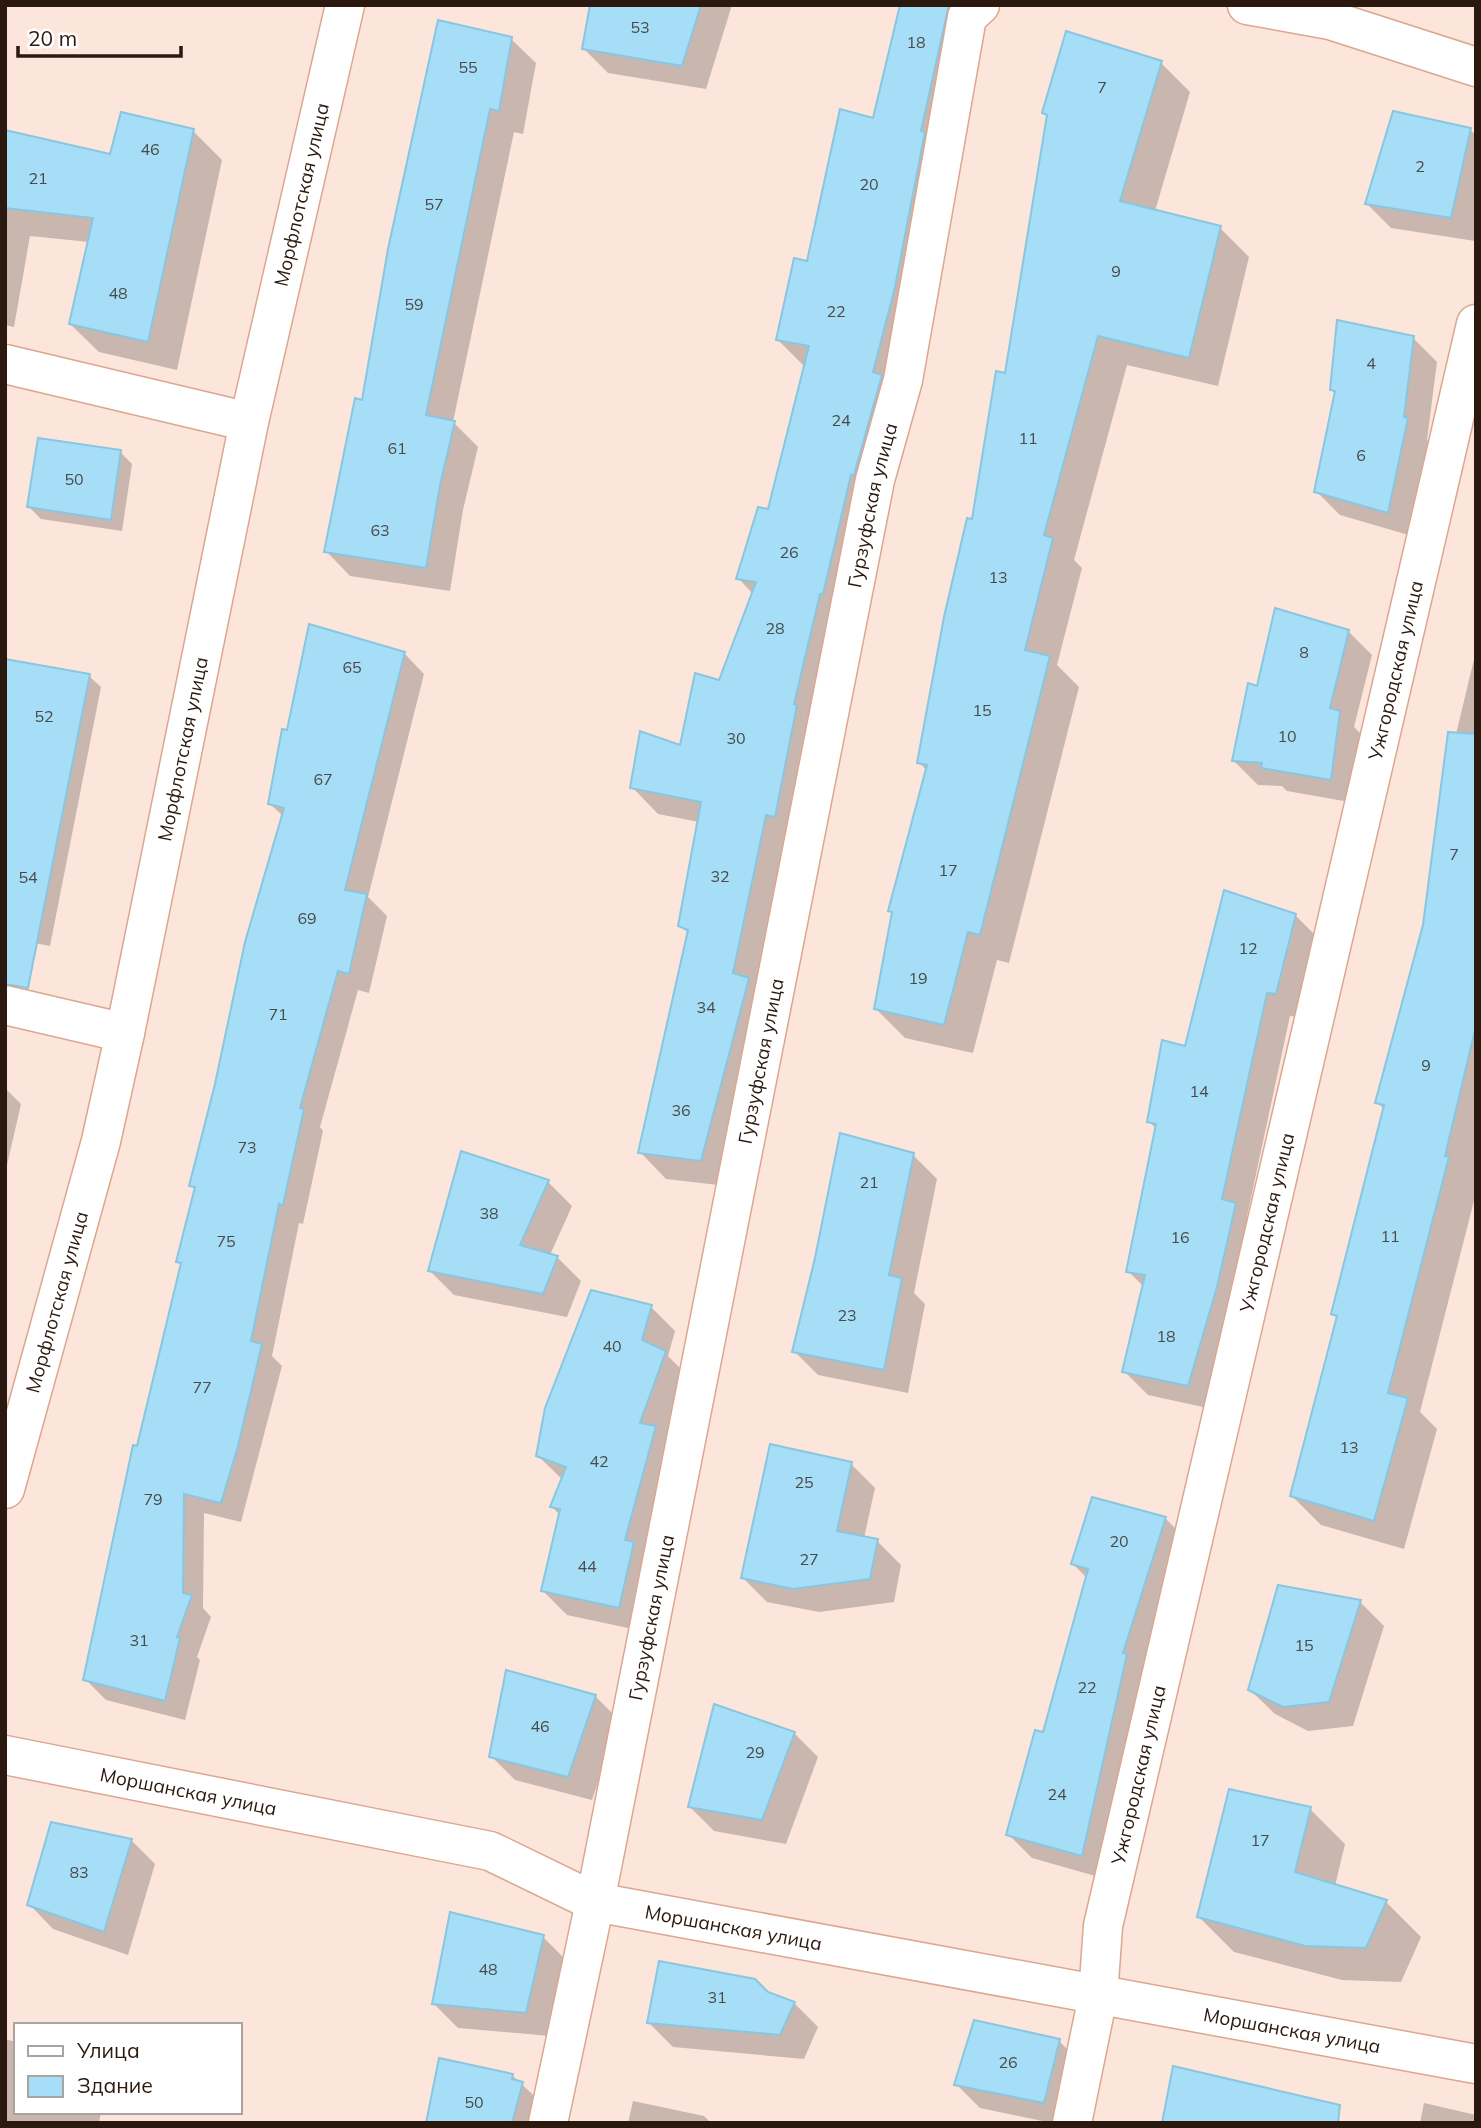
<svg xmlns="http://www.w3.org/2000/svg" width="1481" height="2128" font-family="Mulish,sans-serif">
<style>
.shadow{fill:#0003}
.building{fill:#a5def6;stroke:#89c6df;stroke-width:2}
.lines{fill:none;stroke-linecap:round;stroke-linejoin:round}
.street-casing{stroke:#dca78f;stroke-width:41}
.secondary-casing{stroke:#dca78f;stroke-width:41}
.street{stroke:#fff;stroke-width:38}
.secondary{stroke:#fff;stroke-width:38}
.labels{text-anchor:middle;stroke-width:5;stroke-linejoin:round;paint-order:stroke}
.number-label{font-size:16px;fill:#4a4a49}
.street-label{font-size:19px;fill:#2b180f;stroke:#fff}
</style>
<rect width="100%" height="100%" fill="#fce5db"/>
<g class="shadow">
<polygon points="592,5 732,5 706,89 608,73 584,49"/>
<polygon points="949,5 974,31 727,1186 666,1179 640,1152 689,934 680,925 699,822 658,814 632,787 682,747 720,682 753,594 738,578 769,511 804,366 778,340 808,263 874,120"/>
<polygon points="511,39 536,63 523,134 514,132 453,422 478,447 463,510 450,591 350,576 326,551 363,402"/>
<polygon points="1161,63 1190,92 1155,211 1220,228 1249,257 1218,386 1127,365 1074,560 1082,568 1057,665 1079,687 1009,963 997,960 973,1053 905,1038 876,1009 893,913 890,910 927,771 919,762 1007,375 1049,117 1044,113"/>
<polygon points="1470,130 1476,135 1475,241 1391,228 1367,204"/>
<polygon points="193,131 222,160 177,370 99,352 70,324 89,242 30,236 14,327 5,325 5,132 112,156"/>
<polygon points="1413,338 1437,362 1427,440 1431,443 1412,536 1340,515 1316,491 1336,394 1332,390"/>
<polygon points="120,452 132,464 122,531 41,519 29,507"/>
<polygon points="1348,631 1372,655 1354,727 1364,737 1355,803 1287,791 1282,786 1258,785 1234,761 1258,688"/>
<polygon points="1476,651 1476,1193 1420,1412 1437,1429 1404,1549 1321,1525 1292,1496 1338,1319 1333,1314 1384,1109 1377,1102 1425,925 1442,792"/>
<polygon points="404,653 424,674 368,897 387,916 369,993 358,990 320,1127 323,1131 303,1224 299,1223 272,1356 282,1366 241,1522 204,1513 203,1608 211,1617 197,1657 200,1660 185,1720 106,1700 85,1679 182,1266 178,1261 196,1190 191,1185 283,816 270,804 288,732"/>
<polygon points="89,676 101,687 50,946 5,937"/>
<polygon points="1295,915 1319,939 1300,1017 1290,1016 1247,1216 1259,1228 1212,1409 1148,1395 1124,1371 1144,1287 1128,1271 1156,1129 1149,1121 1186,1048"/>
<polygon points="5,1088 21,1104 5,1174"/>
<polygon points="842,1135 913,1155 937,1179 914,1293 925,1304 908,1393 818,1375 794,1351"/>
<polygon points="548,1182 572,1206 550,1255 557,1257 581,1281 567,1317 454,1295 430,1271"/>
<polygon points="651,1307 675,1331 668,1356 689,1377 666,1439 679,1452 642,1631 567,1615 543,1591 560,1515 552,1507 563,1480 537,1455"/>
<polygon points="851,1464 875,1488 864,1538 877,1541 901,1565 894,1602 819,1612 767,1602 743,1578"/>
<polygon points="1165,1518 1189,1542 1106,1879 1032,1858 1008,1834 1044,1734 1087,1578 1073,1564"/>
<polygon points="1360,1602 1384,1626 1353,1726 1308,1731 1275,1714 1250,1690"/>
<polygon points="595,1696 619,1720 592,1800 515,1780 491,1756"/>
<polygon points="794,1733 818,1757 786,1844 714,1831 690,1807"/>
<polygon points="1310,1809 1345,1844 1335,1886 1386,1902 1421,1937 1401,1982 1342,1980 1234,1952 1199,1917"/>
<polygon points="131,1840 155,1864 128,1955 53,1929 29,1904"/>
<polygon points="543,1937 567,1961 550,2036 458,2028 434,2004"/>
<polygon points="794,2003 818,2027 804,2059 673,2047 649,2023"/>
<polygon points="5,2039 16,2042 16,2112 101,2112 99,2123 5,2123"/>
<polygon points="1059,2041 1083,2065 1069,2123 1052,2123 980,2108 956,2084"/>
<polygon points="512,2075 546,2107 542,2123 428,2123"/>
<polygon points="633,2101 704,2116 711,2123 628,2123"/>
<polygon points="1424,2103 1476,2115 1476,2123 1420,2123"/>
</g>
<g class="building">
<polygon points="590,5 701,5 682,66 582,49"/>
<polygon points="900,5 949,5 921,131 925,132 895,287 873,372 882,375 854,475 851,475 823,594 820,594 794,704 797,705 775,817 766,815 733,973 749,978 701,1161 638,1153 688,930 678,926 701,802 630,788 640,731 680,745 695,673 719,680 756,582 736,579 758,507 768,509 809,346 776,340 794,258 807,261 840,109 873,118"/>
<polygon points="438,20 512,37 499,111 490,109 426,415 455,421 440,485 426,568 324,552 355,398 362,400 388,249"/>
<polygon points="1066,31 1162,61 1120,201 1221,226 1189,358 1098,336 1044,535 1053,538 1025,650 1050,656 980,935 968,932 944,1025 874,1009 892,912 888,911 927,765 917,763 944,617 967,518 972,519 996,371 1005,373 1047,115 1042,113"/>
<polygon points="1393,111 1471,128 1451,218 1365,204"/>
<polygon points="121,112 194,129 148,342 69,324 93,218 5,208 5,130 110,154"/>
<polygon points="1337,320 1414,336 1404,417 1408,418 1388,513 1314,492 1335,391 1330,390"/>
<polygon points="38,438 121,450 111,520 27,507"/>
<polygon points="1275,608 1349,630 1330,708 1340,711 1331,780 1261,768 1262,763 1232,761 1248,683 1257,686"/>
<polygon points="309,624 405,652 345,890 367,894 349,974 338,971 300,1108 304,1109 283,1205 279,1204 251,1341 262,1344 238,1446 221,1503 184,1494 183,1593 192,1595 177,1637 180,1638 165,1701 83,1680 133,1445 137,1446 181,1263 176,1262 195,1187 189,1186 215,1084 245,942 284,808 268,804 282,729 287,730"/>
<polygon points="5,659 90,674 28,988 5,984"/>
<polygon points="1448,732 1476,734 1476,1026 1445,1156 1449,1157 1388,1393 1408,1398 1374,1521 1290,1496 1337,1316 1331,1314 1384,1105 1375,1103 1423,925"/>
<polygon points="1224,890 1296,914 1276,994 1267,993 1222,1199 1236,1203 1217,1287 1188,1386 1122,1372 1145,1275 1126,1272 1156,1124 1147,1122 1162,1040 1185,1046"/>
<polygon points="840,1133 914,1153 889,1275 902,1278 884,1370 792,1352 815,1258"/>
<polygon points="461,1151 549,1180 520,1245 558,1256 543,1294 428,1271"/>
<polygon points="591,1290 652,1305 642,1340 666,1351 640,1423 656,1426 625,1540 634,1542 619,1608 541,1591 560,1509 550,1507 566,1467 536,1456 545,1408"/>
<polygon points="770,1444 852,1462 837,1531 878,1539 870,1579 793,1589 741,1578"/>
<polygon points="1092,1497 1166,1517 1123,1653 1127,1654 1082,1856 1006,1835 1035,1730 1043,1732 1088,1569 1071,1564"/>
<polygon points="1278,1585 1361,1600 1329,1702 1283,1707 1248,1690"/>
<polygon points="506,1670 596,1695 568,1777 489,1757"/>
<polygon points="714,1704 795,1732 762,1820 688,1807"/>
<polygon points="1229,1789 1311,1807 1295,1872 1387,1900 1366,1948 1305,1946 1197,1917"/>
<polygon points="51,1822 132,1839 104,1932 27,1905"/>
<polygon points="450,1912 544,1935 526,2013 432,2004"/>
<polygon points="659,1961 755,1979 768,1992 795,2002 780,2035 647,2023"/>
<polygon points="974,2020 1060,2039 1044,2103 954,2085"/>
<polygon points="439,2058 513,2074 512,2079 523,2082 512,2123 426,2123"/>
<polygon points="1173,2066 1340,2105 1338,2123 1162,2123"/>
</g>
<g class="lines">
<defs>
<g id="street">
<polyline points="1247,5 1330,20 1476,67"/>
<polyline points="5,364 249,422"/>
<path id="s1" d="M5,1489l96,-348 24,-108"/>
<path id="s2" d="M5,1755l485,96 105,51 881,162"/>
<path id="s3" d="M548,2123l47,-221 280,-1422 28,-100 64,-363 13,-12"/>
<path id="s4" d="M1072,2123l26,-127 5,-70 373,-1602"/>
</g>
<g id="secondary">
<path id="s5" d="M5,1005l120,28 124,-611 96,-417"/>
</g>
</defs>
<use href="#street" class="street-casing"/>
<use href="#secondary" class="secondary-casing"/>
<use href="#street" class="street"/>
<use href="#secondary" class="secondary"/>
</g>
<g class="labels">
<g class="number-label">
<text x="640" y="33">53</text>
<text x="916" y="48">18</text>
<text x="468" y="73">55</text>
<text x="1102" y="93">7</text>
<text x="150" y="155">46</text>
<text x="1420" y="172">2</text>
<text x="38" y="184">21</text>
<text x="869" y="190">20</text>
<text x="434" y="210">57</text>
<text x="1116" y="277">9</text>
<text x="118" y="299">48</text>
<text x="414" y="310">59</text>
<text x="836" y="317">22</text>
<text x="1371" y="369">4</text>
<text x="841" y="426">24</text>
<text x="1028" y="444">11</text>
<text x="397" y="454">61</text>
<text x="1361" y="461">6</text>
<text x="74" y="485">50</text>
<text x="380" y="536">63</text>
<text x="789" y="558">26</text>
<text x="998" y="583">13</text>
<text x="775" y="634">28</text>
<text x="1304" y="658">8</text>
<text x="352" y="673">65</text>
<text x="982" y="716">15</text>
<text x="44" y="722">52</text>
<text x="1287" y="742">10</text>
<text x="736" y="744">30</text>
<text x="323" y="785">67</text>
<text x="1454" y="860">7</text>
<text x="948" y="876">17</text>
<text x="720" y="882">32</text>
<text x="28" y="883">54</text>
<text x="307" y="924">69</text>
<text x="1248" y="954">12</text>
<text x="918" y="984">19</text>
<text x="706" y="1013">34</text>
<text x="278" y="1020">71</text>
<text x="1426" y="1071">9</text>
<text x="1199" y="1097">14</text>
<text x="681" y="1116">36</text>
<text x="247" y="1153">73</text>
<text x="869" y="1188">21</text>
<text x="489" y="1219">38</text>
<text x="1390" y="1242">11</text>
<text x="1180" y="1243">16</text>
<text x="226" y="1247">75</text>
<text x="847" y="1321">23</text>
<text x="1166" y="1342">18</text>
<text x="612" y="1352">40</text>
<text x="202" y="1393">77</text>
<text x="1349" y="1453">13</text>
<text x="599" y="1467">42</text>
<text x="804" y="1488">25</text>
<text x="153" y="1505">79</text>
<text x="1119" y="1547">20</text>
<text x="809" y="1565">27</text>
<text x="587" y="1572">44</text>
<text x="139" y="1646">31</text>
<text x="1304" y="1651">15</text>
<text x="1087" y="1693">22</text>
<text x="540" y="1732">46</text>
<text x="755" y="1758">29</text>
<text x="1057" y="1800">24</text>
<text x="1260" y="1846">17</text>
<text x="79" y="1878">83</text>
<text x="488" y="1975">48</text>
<text x="717" y="2003">31</text>
<text x="1008" y="2068">26</text>
<text x="474" y="2108">50</text>
</g>
<g class="street-label">
<text dy="7" stroke="none"><textPath href="#s5" startOffset="980">Морфлотская улица</textPath></text>
<text dy="7" stroke="none"><textPath href="#s3" startOffset="1650">Гурзуфская улица</textPath></text>
<text dy="7" stroke="none"><textPath href="#s4" startOffset="1489">Ужгородская улица</textPath></text>
<text dy="7" stroke="none"><textPath href="#s5" startOffset="413">Морфлотская улица</textPath></text>
<text dy="7" stroke="none"><textPath href="#s3" startOffset="1083">Гурзуфская улица</textPath></text>
<text dy="7" stroke="none"><textPath href="#s4" startOffset="922">Ужгородская улица</textPath></text>
<text dy="7" stroke="none"><textPath href="#s1" startOffset="194">Морфлотская улица</textPath></text>
<text dy="7" stroke="none"><textPath href="#s3" startOffset="516">Гурзуфская улица</textPath></text>
<text dy="7" stroke="none"><textPath href="#s4" startOffset="355">Ужгородская улица</textPath></text>
<text dy="7" stroke="none"><textPath href="#s2" startOffset="187">Моршанская улица</textPath></text>
<text dy="7" stroke="none"><textPath href="#s2" startOffset="752">Моршанская улица</textPath></text>
<text dy="7" stroke="none"><textPath href="#s2" startOffset="1320">Моршанская улица</textPath></text>
</g>
</g>
<rect width="1481" height="2128" fill="none" stroke="#2b180f" stroke-width="14"/>
<rect x="14" y="2023" width="228" height="91" fill="#ffffff" stroke="#aaa39f" stroke-width="2"/>
<rect x="28" y="2046" width="35" height="10" fill="#ffffff" stroke="#aaa39f" stroke-width="2"/>
<text x="77" y="2058" font-size="21" fill="#2b180f">Улица</text>
<rect x="28" y="2076" width="35" height="21" fill="#a5def6" stroke="#aaa39f" stroke-width="2"/>
<text x="77" y="2093" font-size="21" fill="#2b180f">Здание</text>
<path d="M18 46v10h163v-10" fill="none" stroke="#2b180f" stroke-width="3.5"/>
<text x="28" y="46" font-size="21" fill="#2b180f" stroke="#ffffff" stroke-width="5" paint-order="stroke">20 m</text>
</svg>
